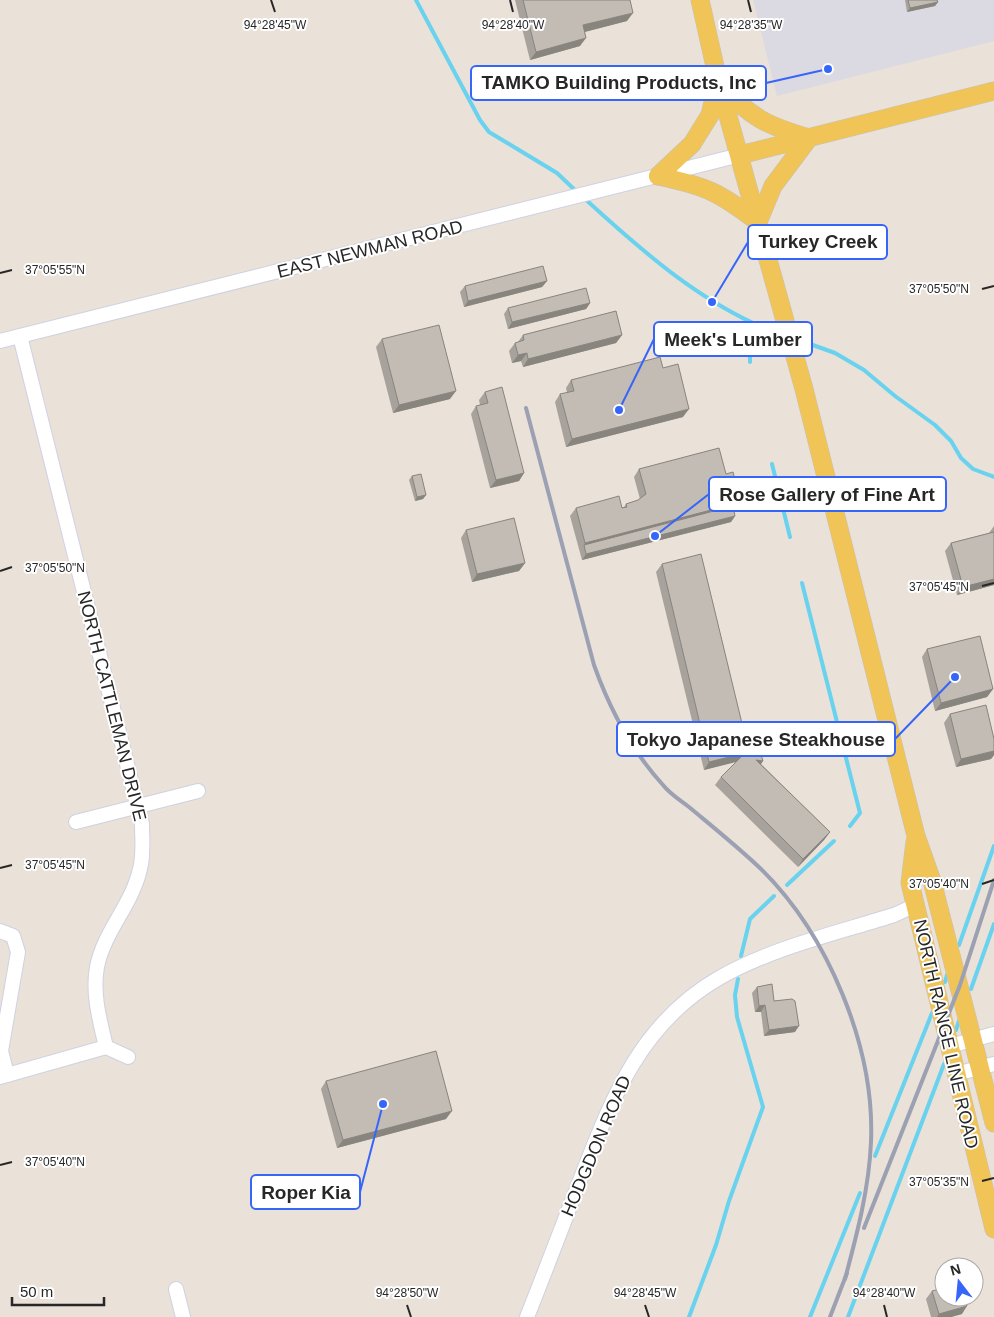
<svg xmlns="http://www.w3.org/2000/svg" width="994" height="1317" font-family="Arial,sans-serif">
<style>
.industrial{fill:#dbd9e2}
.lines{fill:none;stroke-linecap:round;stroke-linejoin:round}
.stream{stroke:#69d2ee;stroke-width:4}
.minor-casing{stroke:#ced2e1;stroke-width:16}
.major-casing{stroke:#c3c3c3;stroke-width:19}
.minor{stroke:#fff;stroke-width:14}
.major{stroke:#f0c457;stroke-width:18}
.rail{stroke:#9ba0b2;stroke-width:4}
.wall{fill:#a7a29b}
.shaded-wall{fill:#88847e}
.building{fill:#c2bcb4;stroke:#88847e}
.ticks{fill:none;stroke:#272727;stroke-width:2}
.labels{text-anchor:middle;stroke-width:4;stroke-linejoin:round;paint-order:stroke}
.street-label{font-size:18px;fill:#272727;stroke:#fff}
.ticks-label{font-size:12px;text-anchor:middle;fill:#272727;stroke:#fff;stroke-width:4;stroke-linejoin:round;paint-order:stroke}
.leader{fill:none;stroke:#3665fa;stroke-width:2}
.callout-dot{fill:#3665fa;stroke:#fff;stroke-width:2}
.callout{fill:#fff;stroke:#3665fa;stroke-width:2}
.callout-label{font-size:19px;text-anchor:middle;font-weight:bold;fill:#272727}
</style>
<rect width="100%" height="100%" fill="#eae1d8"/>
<polygon class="industrial" points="753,0 994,0 994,41 777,96"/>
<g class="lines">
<g class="stream">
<polyline points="416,0 480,120 489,132 557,173 577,192"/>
<path d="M584,198c59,54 122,110 198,137"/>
<polyline points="796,339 835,353 864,370 895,396 935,425 951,441 961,458 973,469 994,477"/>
<polyline points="750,362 750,337 753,324"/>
<polyline points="772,464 790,537"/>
<polyline points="802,583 840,734"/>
<polyline points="845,754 860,813 850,826"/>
<polyline points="787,885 834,841"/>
<polyline points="959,945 994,846"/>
<polyline points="741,956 750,919 774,896"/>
<polyline points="945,982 947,975"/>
<polyline points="971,989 994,924"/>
<polyline points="956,1030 959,1021"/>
<polyline points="875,1156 932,1013"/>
<polyline points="689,1317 716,1245 729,1201 763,1107 737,1017 735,995 738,979"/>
<polyline points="810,1317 860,1193"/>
<polyline points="848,1317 944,1064"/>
</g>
<defs>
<g id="minor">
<path d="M20,336l122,488c0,15 2,30 -2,45 -8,36 -36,62 -43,98 -5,27 3,54 9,80l22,10"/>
<polyline points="0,341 740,155"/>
<polyline points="76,822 198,791"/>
<polyline points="0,931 13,936 18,952 1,1051 7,1075"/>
<polyline points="950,1046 994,1034"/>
<polyline points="956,1074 994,1064"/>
<polyline points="0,1077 106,1047"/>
<polyline points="176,1289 183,1317"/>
<path d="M527,1317c18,-45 35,-90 52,-134 32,-82 60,-159 140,-205 52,-30 118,-45 175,-63l22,-10"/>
</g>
<g id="major">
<polyline points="700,0 718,80 804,389 916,836 932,881 994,1123"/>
<polyline points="740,155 994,91"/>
<path d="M658,176c48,10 61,16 100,46l15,-36 36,-48c-41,-12 -59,-20 -87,-53"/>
<polyline points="658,176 692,144 710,115 718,81"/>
<polyline points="915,842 910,883 994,1229"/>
</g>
</defs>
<use href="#minor" class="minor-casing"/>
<use href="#major" class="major-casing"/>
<use href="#minor" class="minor"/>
<use href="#major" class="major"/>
<g class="rail">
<path d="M526,408l68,257c16,45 37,85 69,120 7,9 17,15 26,22 24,20 49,40 72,62 67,66 114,178 110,273 -2,47 -14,92 -26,137"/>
<polyline points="864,1228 960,985 994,880"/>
<polyline points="830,1317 847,1273"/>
</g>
</g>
<g class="wall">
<polygon points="515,0 630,0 627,21 584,32 580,46 530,60"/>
<polygon points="905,0 937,0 938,2 935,6 907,12"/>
<polygon points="547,281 542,287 464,307 460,292 465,286"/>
<polygon points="590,303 586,309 508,329 504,314 508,308"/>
<polygon points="523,335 622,335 616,343 523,367 521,361 512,363 509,351 515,343 518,342"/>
<polygon points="382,339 450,399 393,413 376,347"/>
<polygon points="663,368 683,417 566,447 555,402 560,394 567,393 566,388 571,380"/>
<polygon points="485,392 524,473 519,481 490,488 471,414 476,406 480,405 479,400"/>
<polygon points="639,469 726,474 737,487 732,494 734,504 733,506 735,516 731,522 582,560 570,516 576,508 624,507 626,504 638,500 640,499 634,477"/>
<polygon points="412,476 426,495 423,499 415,501 409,480"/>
<polygon points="994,526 994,585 957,595 945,551 951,543 989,533"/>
<polygon points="466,530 525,563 519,571 472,582 461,538"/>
<polygon points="662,564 745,738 748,734 761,764 830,832 824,840 798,867 715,785 721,777 737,761 704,770 656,572"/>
<polygon points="927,649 993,689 987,697 935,711 922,657"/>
<polygon points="950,714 994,739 994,755 991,759 956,767 944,723"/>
<polygon points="757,987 774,1001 795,1032 764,1036 761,1012 755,1012 752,993"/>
<polygon points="326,1081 446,1119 337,1148 321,1089"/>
<polygon points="932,1291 962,1314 951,1317 931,1317 926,1299"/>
</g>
<g class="shaded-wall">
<polygon points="938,2 935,6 907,12 910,8"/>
<polygon points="633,13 627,21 577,34 583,25"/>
<polygon points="586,38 580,46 530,60 536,52"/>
<polygon points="547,281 542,287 464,307 468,301"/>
<polygon points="590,303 586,309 508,329 512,322"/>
<polygon points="622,335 616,343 523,367 528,359"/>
<polygon points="527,353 521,361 512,363 518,355"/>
<polygon points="456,391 450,399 393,413 399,405"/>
<polygon points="689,409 683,417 566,447 572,439"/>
<polygon points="524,473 519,481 490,488 496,480"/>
<polygon points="737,487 731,495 730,489"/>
<polygon points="426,495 423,499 415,501 417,497"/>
<polygon points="734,504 729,512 584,545 585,543"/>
<polygon points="735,516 731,522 582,560 586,554"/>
<polygon points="525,563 519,571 472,582 477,574"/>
<polygon points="994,579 994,585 957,595 963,587"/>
<polygon points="993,689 987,697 935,711 941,703"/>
<polygon points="994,751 994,755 991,759 956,767 961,759"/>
<polygon points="745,753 740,761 704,770 709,762"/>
<polygon points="756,760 763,761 758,769"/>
<polygon points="830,832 824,840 798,867 803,859"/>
<polygon points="765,1005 761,1012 755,1012 759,1006"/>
<polygon points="799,1026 795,1032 764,1036 769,1030"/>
<polygon points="452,1111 446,1119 337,1148 343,1140"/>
<polygon points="967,1306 962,1314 951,1317 937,1317 939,1314"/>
</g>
<g class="building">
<polygon points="523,0 630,0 633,13 583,25 586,38 536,52"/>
<polygon points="908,0 937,0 938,2 910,8"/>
<polygon points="543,266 547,281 468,301 465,286"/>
<polygon points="586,288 590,303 512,322 508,308"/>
<polygon points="616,311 622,335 528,359 527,353 518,355 515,343 524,340 523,335"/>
<polygon points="439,325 456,391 399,405 382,339"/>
<polygon points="660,357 663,368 678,364 689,409 572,439 560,394 574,391 571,380"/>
<polygon points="502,387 524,473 496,480 476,406 488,403 485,392"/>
<polygon points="719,448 726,474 733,472 737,487 730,489 734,504 585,543 576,508 619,496 622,508 627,507 626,504 638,500 646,494 639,469"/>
<polygon points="421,474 426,495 417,497 412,476"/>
<polygon points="733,506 735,516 586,554 584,545"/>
<polygon points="514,518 525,563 477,574 466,530"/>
<polygon points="994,532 994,579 963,587 951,543"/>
<polygon points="701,554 746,740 748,734 759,748 763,761 756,760 830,832 803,859 721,777 745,753 709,762 662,564"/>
<polygon points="980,636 993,689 941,703 927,649"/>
<polygon points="986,705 994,739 994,751 961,759 950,714"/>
<polygon points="772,984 774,1001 792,999 795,1001 799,1026 769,1030 765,1005 759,1006 757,987"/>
<polygon points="436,1051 452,1111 343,1140 326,1081"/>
<polygon points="944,1288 944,1297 965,1297 967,1306 939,1314 932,1291"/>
</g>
<path class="ticks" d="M271,0l4,12M510,0l3,12M748,0l3,12M0,273l12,-3M982,289l12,-3M0,571l12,-4M982,586l12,-3M0,868l12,-3M982,884l12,-4M0,1165l12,-3M982,1181l12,-3M407,1305l4,12M645,1305l4,12M884,1305l3,12"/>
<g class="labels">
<g class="street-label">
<text transform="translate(370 249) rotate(-14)" y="6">EAST NEWMAN ROAD</text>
<text transform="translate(112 706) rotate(76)" y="6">NORTH CATTLEMAN DRIVE</text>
<text transform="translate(946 1034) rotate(77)" y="6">NORTH RANGE LINE ROAD</text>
<text transform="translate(596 1146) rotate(-67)" y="6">HODGDON ROAD</text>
</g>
</g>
<g class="ticks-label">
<text x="275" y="29">94°28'45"W</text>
<text x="513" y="29">94°28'40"W</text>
<text x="751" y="29">94°28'35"W</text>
<text x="55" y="274">37°05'55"N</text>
<text x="939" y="293">37°05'50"N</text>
<text x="55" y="572">37°05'50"N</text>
<text x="939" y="591">37°05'45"N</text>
<text x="55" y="869">37°05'45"N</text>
<text x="939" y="888">37°05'40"N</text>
<text x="55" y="1166">37°05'40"N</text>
<text x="939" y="1186">37°05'35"N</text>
<text x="407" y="1297">94°28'50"W</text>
<text x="645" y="1297">94°28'45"W</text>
<text x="884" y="1297">94°28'40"W</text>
</g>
<path class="leader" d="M828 69L766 83M712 302L748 242M619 410L654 339M655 536L709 494M955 677L895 739M383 1104L360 1192"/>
<g class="callout-dot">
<circle cx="828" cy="69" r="5"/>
<circle cx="712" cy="302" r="5"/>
<circle cx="619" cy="410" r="5"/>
<circle cx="655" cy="536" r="5"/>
<circle cx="955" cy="677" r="5"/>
<circle cx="383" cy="1104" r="5"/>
</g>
<g class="callout">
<rect x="471" y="66" width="295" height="34" rx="5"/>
<rect x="748" y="225" width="139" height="34" rx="5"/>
<rect x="654" y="322" width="158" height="34" rx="5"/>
<rect x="709" y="477" width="237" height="34" rx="5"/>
<rect x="617" y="722" width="278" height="34" rx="5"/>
<rect x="251" y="1175" width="109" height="34" rx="5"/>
</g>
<g class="callout-label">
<text x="619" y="89">TAMKO Building Products, Inc</text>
<text x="818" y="248">Turkey Creek</text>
<text x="733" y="346">Meek's Lumber</text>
<text x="827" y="501">Rose Gallery of Fine Art</text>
<text x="756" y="746">Tokyo Japanese Steakhouse</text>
<text x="306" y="1199">Roper Kia</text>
</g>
<g transform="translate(959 1282) rotate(344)"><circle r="24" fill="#ffffff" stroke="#a9a9a9"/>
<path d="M0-4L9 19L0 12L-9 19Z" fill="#3665fa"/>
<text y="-8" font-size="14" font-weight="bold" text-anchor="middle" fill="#272727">N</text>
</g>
<path d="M12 1297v8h92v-8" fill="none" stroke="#272727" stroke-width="2.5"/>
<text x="20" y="1297" font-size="15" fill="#272727" stroke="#ffffff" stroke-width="4" paint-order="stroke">50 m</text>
</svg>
